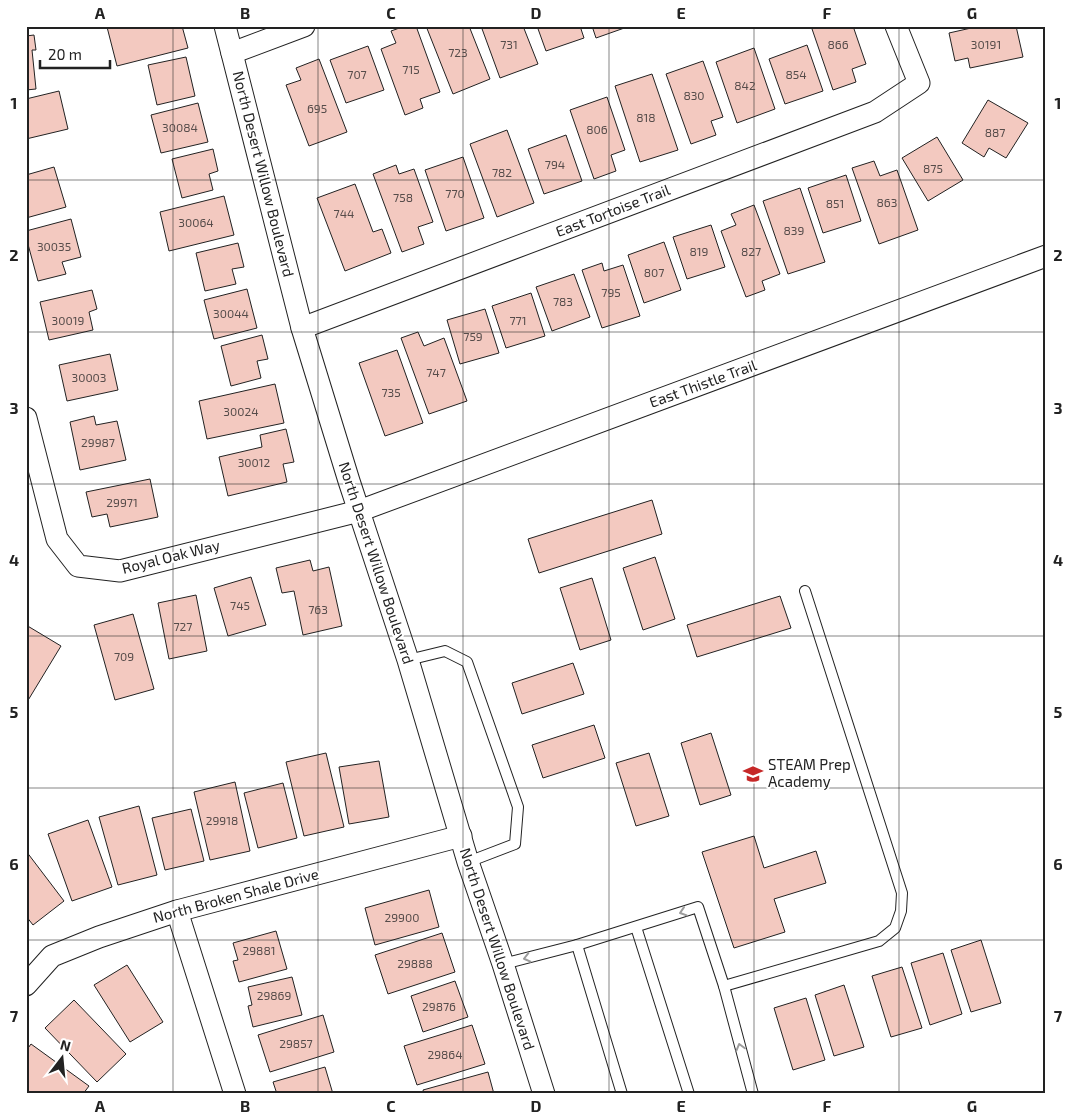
<svg xmlns="http://www.w3.org/2000/svg" width="1072" height="1120" font-family="'Exo 2',sans-serif">
<style>
.building{fill:#f3c9c0;stroke:#222}
.lines{fill:none;stroke-linecap:round;stroke-linejoin:round}
.lane-casing{stroke:#222;stroke-width:12}
.street-casing{stroke:#222;stroke-width:23}
.lane{stroke:#fff;stroke-width:10}
.street{stroke:#fff;stroke-width:21}
.oneway{stroke:#9c9c9c}
.grid{fill:none;stroke:#222;stroke-width:1;stroke-opacity:0.55}
.labels{text-anchor:middle;stroke-width:4;stroke-linejoin:round;paint-order:stroke}
.number-label{font-size:12px;fill:#564c4a}
.street-label{font-size:15px;fill:#222;stroke:#fff}
.poi-label{font-size:15px;fill:#222;stroke:#fff;text-anchor:start}
.neatline{fill:none;stroke:#222;stroke-width:2}
.grid-label{font-size:16px;text-anchor:middle;font-weight:bold;fill:#222}
</style>
<rect width="100%" height="100%" fill="#fff"/>
<g class="building">
<polygon points="168,26 182,26 188,48 117,66 107,27"/>
<polygon points="405,26 416,26 440,92 420,99 423,108 405,115 381,49 396,43 391,31"/>
<polygon points="426,26 469,26 490,79 453,94"/>
<polygon points="481,26 523,26 538,64 500,78"/>
<polygon points="537,26 580,26 584,38 546,51"/>
<polygon points="592,26 630,26 596,38"/>
<polygon points="811,26 853,26 866,64 852,69 856,82 833,90"/>
<polygon points="980,26 1016,26 1023,57 970,68 968,58 955,61 949,33"/>
<polygon points="34,35 36,50 32,50 36,89 26,90 26,36"/>
<polygon points="807,45 823,91 785,104 769,59"/>
<polygon points="368,46 384,90 346,103 330,60"/>
<polygon points="754,48 775,109 737,123 716,62"/>
<polygon points="186,57 195,96 157,105 148,65"/>
<polygon points="319,59 347,132 309,146 286,85 301,80 296,68"/>
<polygon points="703,61 723,117 711,121 716,135 691,144 666,74"/>
<polygon points="652,74 678,150 640,162 615,86"/>
<polygon points="59,91 68,129 26,139 26,99"/>
<polygon points="607,97 625,150 611,155 616,171 594,179 570,110"/>
<polygon points="988,100 1028,123 1006,158 989,148 984,157 962,143"/>
<polygon points="198,103 208,142 161,153 151,115"/>
<polygon points="507,130 534,203 497,217 470,144"/>
<polygon points="566,135 582,181 544,194 528,149"/>
<polygon points="937,137 963,180 928,201 902,158"/>
<polygon points="213,149 218,171 209,174 213,190 182,198 172,159"/>
<polygon points="463,157 484,218 446,231 425,170"/>
<polygon points="874,161 880,176 897,170 918,230 879,244 852,168"/>
<polygon points="396,165 399,174 414,169 433,222 418,227 424,244 402,252 373,174"/>
<polygon points="54,167 66,207 26,218 26,175"/>
<polygon points="846,175 861,221 823,233 808,188"/>
<polygon points="355,184 373,232 382,229 391,253 345,271 317,198"/>
<polygon points="800,188 825,262 788,274 763,201"/>
<polygon points="224,196 234,235 169,251 160,212"/>
<polygon points="754,205 780,274 762,281 765,290 746,297 721,231 736,225 731,214"/>
<polygon points="71,219 81,257 62,262 66,274 38,281 26,237 26,231"/>
<polygon points="711,225 725,267 687,279 673,237"/>
<polygon points="664,242 681,290 644,303 628,255"/>
<polygon points="238,243 244,267 232,269 236,284 205,291 196,253"/>
<polygon points="602,263 604,271 623,265 640,316 602,328 582,270"/>
<polygon points="574,274 590,317 552,331 536,287"/>
<polygon points="247,289 257,328 214,339 204,300"/>
<polygon points="92,290 97,309 89,312 93,330 49,340 40,302"/>
<polygon points="531,293 545,336 506,348 492,306"/>
<polygon points="485,309 499,353 460,364 447,320"/>
<polygon points="418,332 424,346 444,338 467,401 429,414 401,338"/>
<polygon points="262,335 268,359 257,361 261,378 231,386 221,346"/>
<polygon points="397,350 423,423 385,436 359,363"/>
<polygon points="110,354 118,390 67,401 59,365"/>
<polygon points="275,384 284,423 207,439 199,401"/>
<polygon points="94,416 96,425 117,421 126,460 80,470 70,422"/>
<polygon points="286,429 294,462 283,464 287,482 228,496 219,457 262,447 260,435"/>
<polygon points="150,479 158,517 110,527 107,514 92,517 86,492"/>
<polygon points="652,500 662,534 539,573 528,539"/>
<polygon points="655,557 675,619 643,630 623,568"/>
<polygon points="310,560 313,571 329,567 342,626 303,635 294,591 282,593 276,568"/>
<polygon points="251,577 266,625 228,636 214,588"/>
<polygon points="592,578 611,640 580,650 560,588"/>
<polygon points="196,595 207,651 169,659 158,603"/>
<polygon points="780,596 791,628 697,657 687,625"/>
<polygon points="133,614 154,689 115,700 94,625"/>
<polygon points="26,625 61,646 27,702 26,702"/>
<polygon points="573,663 584,694 522,714 512,683"/>
<polygon points="594,725 605,758 543,778 532,745"/>
<polygon points="711,733 731,795 700,805 681,743"/>
<polygon points="326,753 344,827 304,836 286,762"/>
<polygon points="649,753 669,816 636,826 616,763"/>
<polygon points="379,761 389,817 349,824 339,767"/>
<polygon points="235,782 250,851 210,860 194,792"/>
<polygon points="283,783 297,838 258,848 244,793"/>
<polygon points="139,806 157,875 118,885 99,817"/>
<polygon points="191,809 204,861 165,870 152,818"/>
<polygon points="88,820 112,887 72,901 48,834"/>
<polygon points="754,836 764,868 816,851 826,883 774,899 785,932 734,948 702,852"/>
<polygon points="26,851 64,901 33,925 26,916"/>
<polygon points="429,890 439,927 375,945 365,908"/>
<polygon points="276,931 287,969 239,982 233,961 238,960 233,943"/>
<polygon points="442,933 455,972 388,994 375,955"/>
<polygon points="981,940 1001,1003 971,1012 951,950"/>
<polygon points="943,953 962,1014 930,1025 911,963"/>
<polygon points="127,965 163,1022 130,1042 94,985"/>
<polygon points="902,967 922,1028 891,1037 872,976"/>
<polygon points="292,977 302,1015 253,1027 248,1006 252,1005 248,987"/>
<polygon points="455,981 468,1017 423,1032 411,996"/>
<polygon points="844,985 864,1047 834,1056 815,995"/>
<polygon points="806,998 825,1060 793,1070 774,1008"/>
<polygon points="74,1000 126,1054 97,1082 45,1028"/>
<polygon points="323,1015 334,1052 270,1072 258,1035"/>
<polygon points="472,1025 485,1064 417,1085 404,1046"/>
<polygon points="31,1044 89,1086 83,1094 29,1094 26,1092 26,1051"/>
<polygon points="325,1067 333,1094 277,1094 273,1082"/>
<polygon points="488,1072 494,1094 424,1094 423,1090"/>
</g>
<g class="lines">
<defs>
<g id="lane">
<polyline points="408,660 445,651 467,662 518,807 515,844 468,862"/>
<polyline points="636,927 689,1094"/>
<polyline points="577,945 622,1094"/>
<polyline points="503,964 577,945 698,907 724,986 753,1094"/>
<polyline points="724,986 879,941 895,928 901,911 902,893 805,591"/>
</g>
<g id="street">
<polyline points="225,26 302,328 349,481 408,660 468,862 503,964 544,1094"/>
<polyline points="232,53 304,26"/>
<polyline points="302,328 875,112 919,83 896,26"/>
<polyline points="26,418 57,539 78,566 120,571 359,511 1046,256"/>
<polyline points="177,911 235,1094"/>
<polyline points="26,985 52,956 99,937 177,911 461,836"/>
</g>
</defs>
<use href="#lane" class="lane-casing"/>
<use href="#street" class="street-casing"/>
<use href="#lane" class="lane"/>
<use href="#street" class="street"/>
</g>
<defs><path id="oneway-chevron" d="M-2-3.5L2.5 0L-2 3.5" fill="none" stroke-width="1.6" stroke-linecap="round" stroke-linejoin="round" transform="scale(1.25)"/></defs>
<g class="oneway">
<use href="#oneway-chevron" transform="translate(683 912) rotate(162)"/>
<use href="#oneway-chevron" transform="translate(527 958) rotate(166)"/>
<use href="#oneway-chevron" transform="translate(740 1047) rotate(-105)"/>
</g>
<path class="grid" d="M173,26v1068M318,26v1068M463,26v1068M609,26v1068M754,26v1068M899,26v1068M26,180h1020M26,332h1020M26,484h1020M26,636h1020M26,788h1020M26,940h1020"/>
<defs>
<symbol id="school-bare" viewBox="-9 -9 18 18"><path d="M0-5L7-2L0 1L-7-2ZM-4 1L0 2.5L4 1V4Q0 6-4 4Z" fill="#c62828" stroke="#fff" stroke-width="2.5" paint-order="stroke"/></symbol>
</defs>
<g fill-rule="evenodd">
<use href="#school-bare" x="739" y="760" width="28" height="28"/>
</g>
<g class="labels">
<g class="number-label">
<text x="509" y="49">731</text>
<text x="838" y="49">866</text>
<text x="986" y="49">30191</text>
<text x="458" y="57">723</text>
<text x="411" y="74">715</text>
<text x="357" y="79">707</text>
<text x="796" y="79">854</text>
<text x="745" y="90">842</text>
<text x="694" y="100">830</text>
<text x="317" y="113">695</text>
<text x="646" y="122">818</text>
<text x="180" y="132">30084</text>
<text x="597" y="134">806</text>
<text x="995" y="137">887</text>
<text x="555" y="169">794</text>
<text x="933" y="173">875</text>
<text x="502" y="177">782</text>
<text x="455" y="198">770</text>
<text x="403" y="202">758</text>
<text x="887" y="207">863</text>
<text x="835" y="208">851</text>
<text x="344" y="218">744</text>
<text x="196" y="227">30064</text>
<text x="794" y="235">839</text>
<text x="54" y="251">30035</text>
<text x="699" y="256">819</text>
<text x="751" y="256">827</text>
<text x="654" y="277">807</text>
<text x="611" y="297">795</text>
<text x="563" y="306">783</text>
<text x="231" y="318">30044</text>
<text x="68" y="325">30019</text>
<text x="518" y="325">771</text>
<text x="473" y="341">759</text>
<text x="436" y="377">747</text>
<text x="89" y="382">30003</text>
<text x="391" y="397">735</text>
<text x="241" y="416">30024</text>
<text x="98" y="447">29987</text>
<text x="254" y="467">30012</text>
<text x="122" y="507">29971</text>
<text x="240" y="610">745</text>
<text x="318" y="614">763</text>
<text x="183" y="631">727</text>
<text x="124" y="661">709</text>
<text x="222" y="825">29918</text>
<text x="402" y="922">29900</text>
<text x="259" y="955">29881</text>
<text x="415" y="968">29888</text>
<text x="274" y="1000">29869</text>
<text x="439" y="1011">29876</text>
<text x="296" y="1048">29857</text>
<text x="445" y="1059">29864</text>
</g>
<g class="street-label">
<text transform="translate(263 174) rotate(76)" y="5">North Desert Willow Boulevard</text>
<text transform="translate(613 211) rotate(-21)" y="5">East Tortoise Trail</text>
<text transform="translate(703 384) rotate(-20)" y="5">East Thistle Trail</text>
<text transform="translate(171 557) rotate(-14)" y="5">Royal Oak Way</text>
<text transform="translate(376 563) rotate(72)" y="5">North Desert Willow Boulevard</text>
<text transform="translate(236 896) rotate(-15)" y="5">North Broken Shale Drive</text>
<text transform="translate(497 949) rotate(72)" y="5">North Desert Willow Boulevard</text>
</g>
<g class="poi-label">
<text x="768" y="770">STEAM Prep<tspan x="768" dy="17">Academy</tspan></text>
</g>
</g>
<rect width="1072" height="1120" fill="none" stroke="#ffffff" stroke-width="55"/>
<g transform="translate(62 1058) rotate(16)" stroke="#ffffff" stroke-width="4" paint-order="stroke">
<path d="M0-4L9 19L0 12L-9 19Z" fill="#222222"/>
<text y="-8" font-size="14" font-weight="bold" text-anchor="middle" fill="#222222">N</text>
</g>
<path d="M40 60v8h70v-8" fill="none" stroke="#222222" stroke-width="2.5"/>
<text x="48" y="60" font-size="15" fill="#222222" stroke="#ffffff" stroke-width="4" paint-order="stroke">20 m</text>
<rect x="28" y="28" width="1016" height="1064" class="neatline"/>
<g class="grid-label">
<text x="100" y="19">A</text>
<text x="245" y="19">B</text>
<text x="391" y="19">C</text>
<text x="536" y="19">D</text>
<text x="681" y="19">E</text>
<text x="827" y="19">F</text>
<text x="972" y="19">G</text>
<text x="14" y="109">1</text>
<text x="1058" y="109">1</text>
<text x="14" y="261">2</text>
<text x="1058" y="261">2</text>
<text x="14" y="414">3</text>
<text x="1058" y="414">3</text>
<text x="14" y="566">4</text>
<text x="1058" y="566">4</text>
<text x="14" y="718">5</text>
<text x="1058" y="718">5</text>
<text x="14" y="870">6</text>
<text x="1058" y="870">6</text>
<text x="14" y="1022">7</text>
<text x="1058" y="1022">7</text>
<text x="100" y="1112">A</text>
<text x="245" y="1112">B</text>
<text x="391" y="1112">C</text>
<text x="536" y="1112">D</text>
<text x="681" y="1112">E</text>
<text x="827" y="1112">F</text>
<text x="972" y="1112">G</text>
</g>
</svg>
